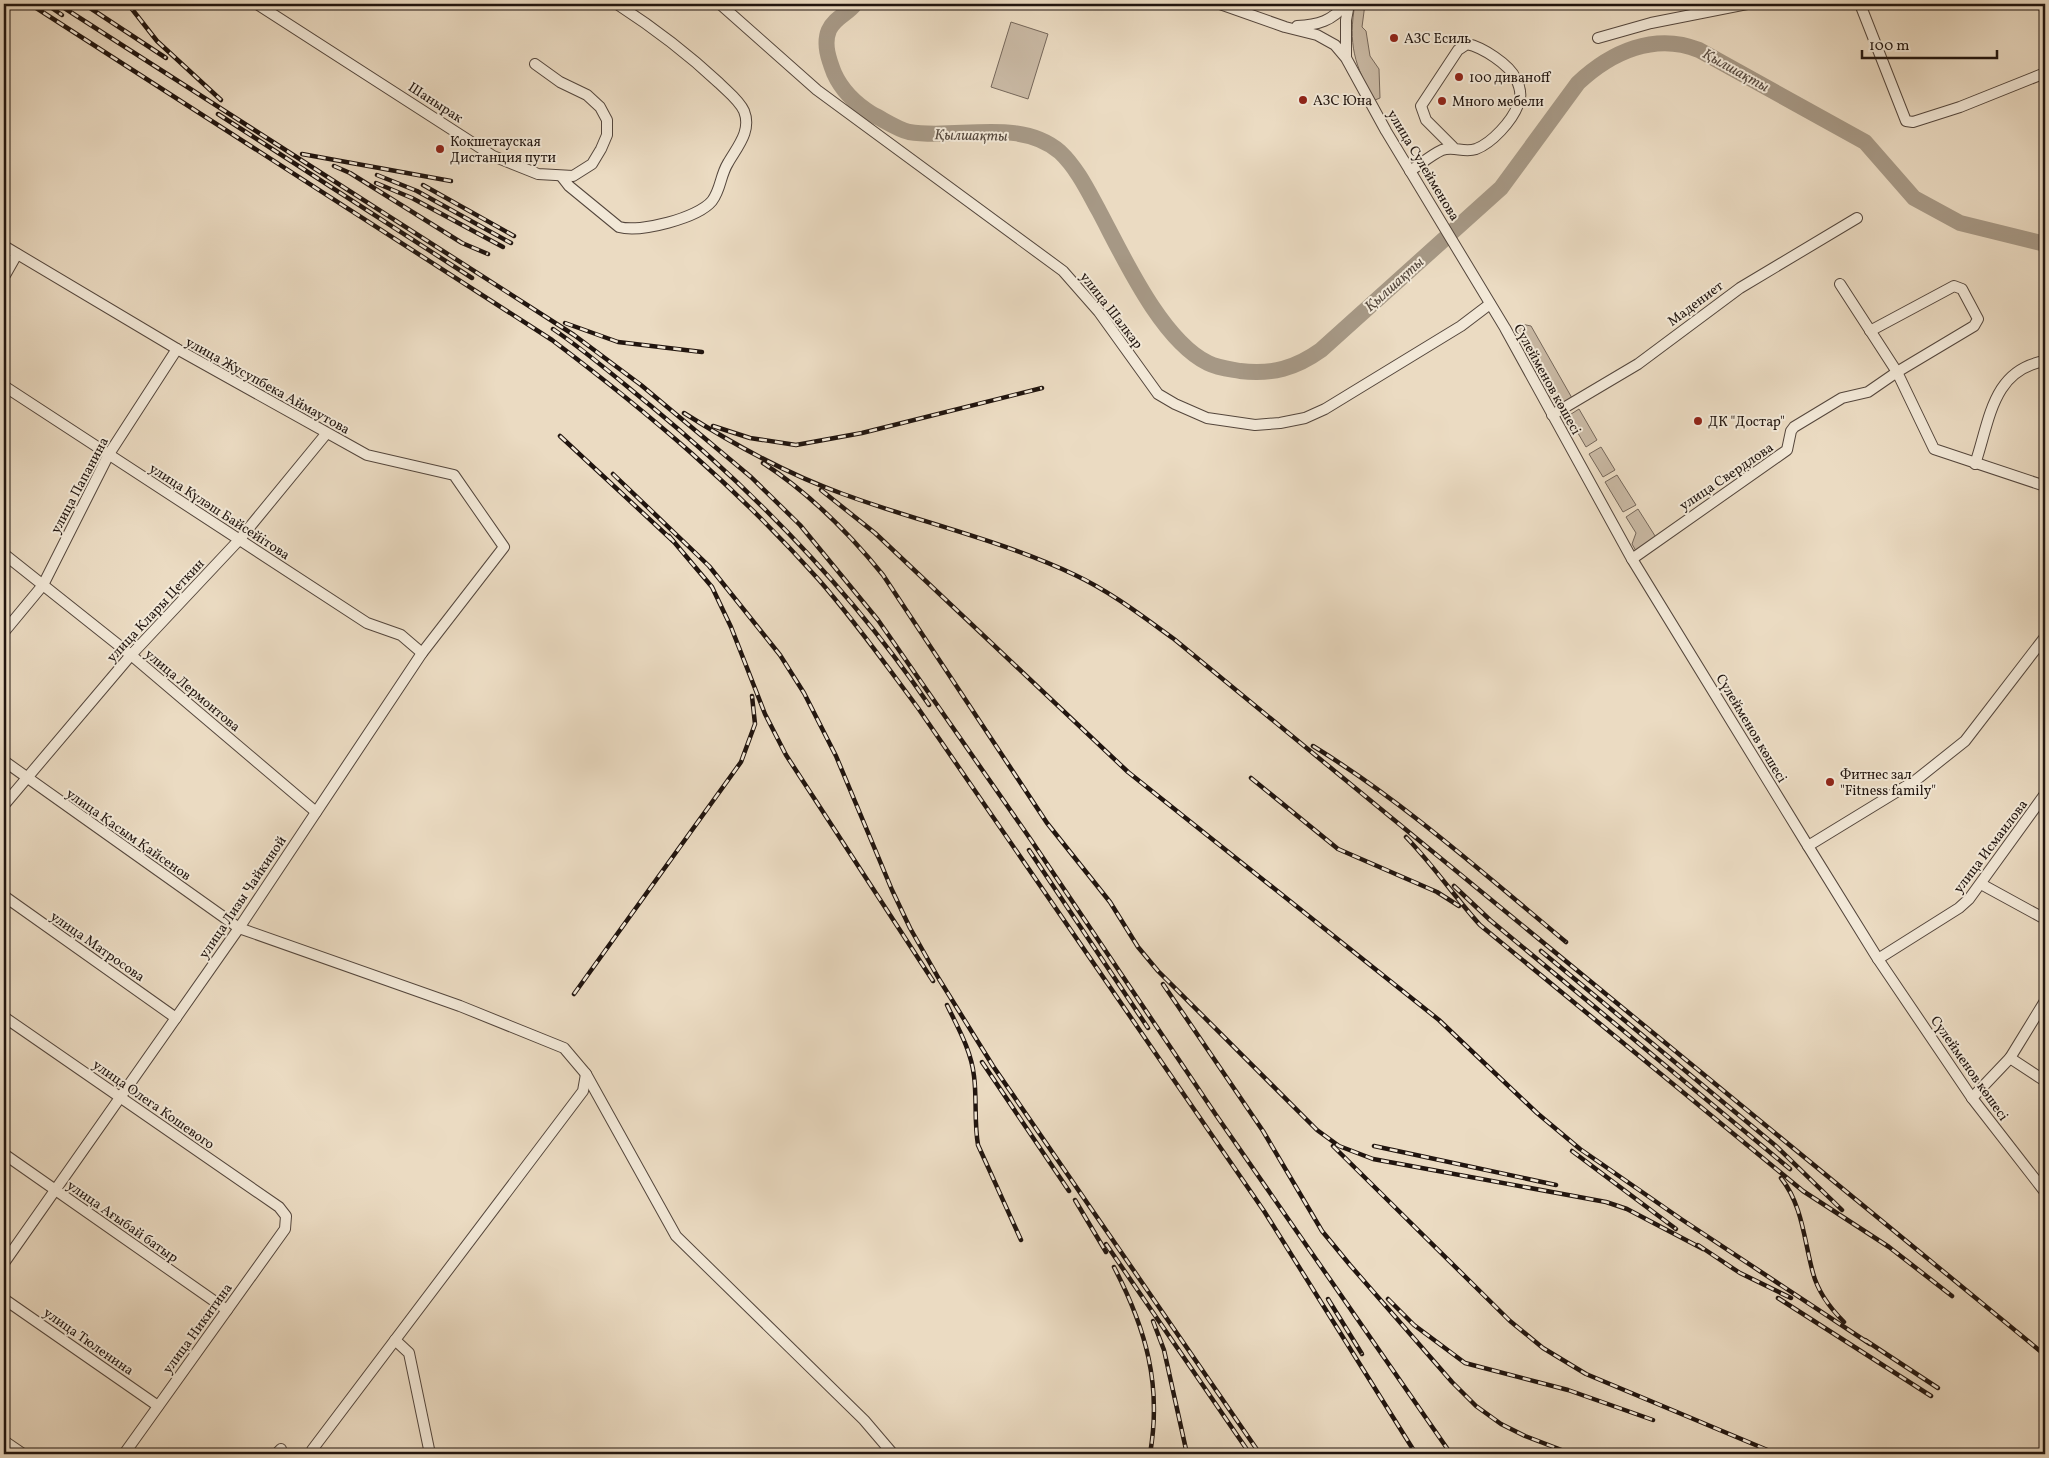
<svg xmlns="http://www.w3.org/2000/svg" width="2049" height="1458" font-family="Vollkorn,serif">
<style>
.green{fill:#c9b9a4;stroke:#75675a}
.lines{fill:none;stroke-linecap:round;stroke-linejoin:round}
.river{stroke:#a69885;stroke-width:16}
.minor-casing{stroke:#54463c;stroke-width:12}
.minor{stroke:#f2e8d7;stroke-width:10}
.rail-casing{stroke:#21150f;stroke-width:4.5}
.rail{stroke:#f2e8d7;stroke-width:2.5;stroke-dasharray:8;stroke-linecap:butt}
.poi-dot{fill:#8f2418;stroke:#f2e8d7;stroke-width:2}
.labels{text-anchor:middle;stroke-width:4;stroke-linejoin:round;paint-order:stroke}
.poi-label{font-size:14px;fill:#21150f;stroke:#f2e8d7;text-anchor:start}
.street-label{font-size:14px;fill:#21150f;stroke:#f2e8d7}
.water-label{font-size:15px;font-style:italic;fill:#56493e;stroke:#f2e8d7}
</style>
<rect width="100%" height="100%" fill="#ebdbc2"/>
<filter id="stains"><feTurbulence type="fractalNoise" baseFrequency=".004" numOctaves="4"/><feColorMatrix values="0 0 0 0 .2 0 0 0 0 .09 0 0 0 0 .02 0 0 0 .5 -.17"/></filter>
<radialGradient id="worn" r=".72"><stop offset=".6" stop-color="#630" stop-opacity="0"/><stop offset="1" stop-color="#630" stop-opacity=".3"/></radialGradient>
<g class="green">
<path d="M1355,4h10l-3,23 4,4 4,25 9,13 1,29 -5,2c-21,-33 -27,-58 -20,-96z"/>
<polygon points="1011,22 1048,34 1028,99 991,87"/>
<polygon points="1521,324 1531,326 1572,398 1557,407 1515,330"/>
<polygon points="1579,409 1597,440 1586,447 1568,416"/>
<polygon points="1601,447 1615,470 1603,477 1589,454"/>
<polygon points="1617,475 1636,505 1623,512 1605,482"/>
<polygon points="1638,509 1657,539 1636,551 1632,544 1636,533 1626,517"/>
</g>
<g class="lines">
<path class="river" d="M855,4c-7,10 -20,13 -26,26 -6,14 0,30 5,43 8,18 22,31 38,41 12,6 25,15 37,18 47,8 111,-15 151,20 17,16 28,39 39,59 24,45 62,129 109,152 10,5 21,6 32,8 32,4 56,-3 81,-21l180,-162 77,-105c33,-31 77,-51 121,-33l166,92 49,56 46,25 85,21"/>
<defs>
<g id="minor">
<polyline points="257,4 493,156 538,174 573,176 592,164 601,149 607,135 607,120 600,107 587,95 560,82 535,64"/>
<polyline points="720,4 817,90 1063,271 1099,312 1158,394 1175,404 1207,418 1255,425 1280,423 1305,418 1325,409 1461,326 1490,304"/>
<polyline points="1220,4 1285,27 1317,35 1335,45 1346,58 1386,131 1505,328 1632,559 1808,846 1878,959 1972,1098 2045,1192"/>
<polyline points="1860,4 1906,121 1913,122 1960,107 2045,73"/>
<polyline points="2043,4 2045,10"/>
<path d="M1297,26c21,-1 35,-5 49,-22"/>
<polyline points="1598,38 1651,23 1747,4"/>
<polyline points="1346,57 1346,20 1349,4"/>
<path d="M1410,171c11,-7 21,-16 32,-21 12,-4 22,3 34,-1 16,-6 36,-28 42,-44 4,-8 2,-18 -2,-26 -7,-15 -34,-32 -49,-35l-9,6 -37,56 5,14 27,27"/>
<path d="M562,177l7,9 50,41c21,6 79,-9 93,-26 9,-12 8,-25 16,-38 9,-16 24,-32 16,-52 -5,-11 -16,-19 -25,-28 -32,-30 -65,-55 -102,-79"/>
<polyline points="4,246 177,349 367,455 454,475 504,547 422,653 239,928 4,1263"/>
<polyline points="4,277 17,254"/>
<polyline points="1840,284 1897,372 1934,449 2045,486"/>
<polyline points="4,386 367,623 401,635 422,653"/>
<polyline points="1552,415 1638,364 1740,288 1857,218"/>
<path d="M1975,464c15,-44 17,-94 70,-103"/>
<polyline points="4,554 131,655 316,812"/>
<polyline points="1632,559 1787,450 1791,431 1794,427 1842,398 1868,392 1897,372 1974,326 1978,319 1962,289 1954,286 1870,331"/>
<polyline points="4,632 43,585 109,454 177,349"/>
<polyline points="4,761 239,928 460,1006 564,1048 586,1074 676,1236 864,1420 893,1454"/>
<polyline points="4,805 131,655 239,540 326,434"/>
<polyline points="1808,846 1916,780 1965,741 2045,637"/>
<polyline points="1981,884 2045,919"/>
<polyline points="4,896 176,1018"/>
<polyline points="1878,959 1959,908 1969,899 2045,794"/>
<polyline points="4,1017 279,1207 286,1216 285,1229 124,1454"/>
<polyline points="2010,1058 2045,1001"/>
<polyline points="1972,1098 2010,1058 2045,1081"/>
<polyline points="4,1154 227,1310"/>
<polyline points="4,1299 158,1406"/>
<polyline points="395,1340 409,1353 430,1454"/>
<polyline points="4,1441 23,1454"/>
<polyline points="312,1450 583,1091 586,1074"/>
<polyline points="276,1454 281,1449"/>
</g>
</defs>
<use href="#minor" class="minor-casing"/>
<use href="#minor" class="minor"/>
<defs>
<g id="rail">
<path d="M30,4l522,336c98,74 185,148 267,240 35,40 67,85 99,128l346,503 152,243"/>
<polyline points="46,4 62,15"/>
<polyline points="58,4 574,335 641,385 751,477 800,525 878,620 1031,840 1216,1115 1451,1454"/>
<polyline points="84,4 166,58"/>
<polyline points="128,4 157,41 221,100"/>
<polyline points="218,114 472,278"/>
<polyline points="302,154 451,181"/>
<polyline points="334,166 350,173 462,243 488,254"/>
<polyline points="377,175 417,191 511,243"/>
<polyline points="376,183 412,198 503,247"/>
<polyline points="423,185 514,236"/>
<polyline points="565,323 618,342 702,352"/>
<path d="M553,329c34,23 66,51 98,77 106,88 201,186 278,299"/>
<path d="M684,413c49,31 103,61 159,81 76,28 158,46 232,81 36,17 67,41 99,64l871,716"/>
<polyline points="713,426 750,438 796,445 862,433 1042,388"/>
<polyline points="560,436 673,541"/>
<path d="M763,463c46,30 86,70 120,112l164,248 63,79 28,45 20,24 159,159 22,16 34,13 233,43 21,7 76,40"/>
<polyline points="613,474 709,566 780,655 804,693 836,756 892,890 910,928 939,979 993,1066 1260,1454"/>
<polyline points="821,490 875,533 1128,772 1439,1020 1537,1113 1580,1149 1681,1219 1870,1344"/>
<polyline points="669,536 712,587 731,627 765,714 786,755 933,981"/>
<path d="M1313,746c91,56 171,128 253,196"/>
<polyline points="1251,778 1338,849 1437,892 1459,906"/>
<path d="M1406,837c27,28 48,59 74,88l323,266 86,56 63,49"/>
<polyline points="1029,850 1148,1028"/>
<polyline points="1454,886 1490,920 1790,1169"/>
<polyline points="1541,951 1776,1146 1842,1210"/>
<polyline points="1163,984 1263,1131 1322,1231 1350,1265 1452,1382 1476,1406 1501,1424 1525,1436 1572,1454"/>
<polyline points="574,994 741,762 755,724 752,696"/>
<path d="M947,1005c11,23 24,45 27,71 3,23 0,46 4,69l43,95"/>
<polyline points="982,1062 1069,1191"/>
<polyline points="1333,1146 1510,1321 1543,1348 1586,1374 1777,1454"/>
<polyline points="1374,1146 1556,1185"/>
<polyline points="1572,1151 1676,1229"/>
<path d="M1781,1178c22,28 23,63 32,95 5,19 17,35 31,49"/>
<polyline points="1075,1200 1106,1252"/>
<polyline points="1106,1244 1250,1454"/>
<polyline points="1698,1245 1740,1273 1791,1298"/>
<path d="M1114,1267c32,62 48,118 36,187"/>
<polyline points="1778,1298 1931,1396"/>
<polyline points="1328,1299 1362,1354"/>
<polyline points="1388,1299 1414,1325 1465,1363 1568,1390 1653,1420"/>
<polyline points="1153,1321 1164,1350 1187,1454"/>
<polyline points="1865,1340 1938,1388"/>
</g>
</defs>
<use href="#rail" class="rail-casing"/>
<use href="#rail" class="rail"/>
</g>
<g class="poi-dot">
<circle cx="1394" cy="38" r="5"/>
<circle cx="1459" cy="77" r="5"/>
<circle cx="1303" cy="100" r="5"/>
<circle cx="1442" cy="101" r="5"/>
<circle cx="440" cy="149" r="5"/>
<circle cx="1698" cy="421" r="5"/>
<circle cx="1830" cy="782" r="5"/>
</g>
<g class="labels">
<g class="poi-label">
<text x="1404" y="43">АЗС Есиль</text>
<text x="1469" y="82">100 диваноff</text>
<text x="1313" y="105">АЗС Юна</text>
<text x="1452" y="106">Много мебели</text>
<text x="450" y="146">Кокшетауская<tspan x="450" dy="16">Дистанция пути</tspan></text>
<text x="1708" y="426">ДК "Достар"</text>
<text x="1840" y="779">Фитнес зал<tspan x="1840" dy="16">"Fitness family"</tspan></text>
</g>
<g class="street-label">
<text transform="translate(436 102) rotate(33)" y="5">Шанырак</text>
<text transform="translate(1424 165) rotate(59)" y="5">улица Сулейменова</text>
<text transform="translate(1695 303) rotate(-37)" y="5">Мадениет</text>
<text transform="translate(1112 310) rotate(52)" y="5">улица Шалкар</text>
<text transform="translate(1548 379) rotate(61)" y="5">Сүлейменов көшесі</text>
<text transform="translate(268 385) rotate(29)" y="5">улица Жусупбека Аймаутова</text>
<text transform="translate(1726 476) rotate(-34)" y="5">улица Свердлова</text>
<text transform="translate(79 485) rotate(-62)" y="5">улица Папанина</text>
<text transform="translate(220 511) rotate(33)" y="5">улица Күләш Байсейітова</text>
<text transform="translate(155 610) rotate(-47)" y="5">улица Клары Цеткин</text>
<text transform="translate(193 690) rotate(40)" y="5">улица Лермонтова</text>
<text transform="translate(1752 728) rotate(59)" y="5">Сүлейменов көшесі</text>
<text transform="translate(129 834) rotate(35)" y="5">улица Қасым Қайсенов</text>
<text transform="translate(1990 846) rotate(-53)" y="5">улица Исмаилова</text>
<text transform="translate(242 897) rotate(-56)" y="5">улица Лизы Чайкиной</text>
<text transform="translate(98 946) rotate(35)" y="5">улица Матросова</text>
<text transform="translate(1970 1068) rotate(55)" y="5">Сүлейменов көшесі</text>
<text transform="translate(154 1104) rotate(35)" y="5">улица Олега Кошевого</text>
<text transform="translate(123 1221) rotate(35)" y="5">улица Ағыбай батыр</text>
<text transform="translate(197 1328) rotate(-54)" y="5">улица Никитина</text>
<text transform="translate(89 1341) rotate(35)" y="5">улица Тюленина</text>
</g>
<g class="water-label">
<text transform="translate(1736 70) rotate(29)" y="5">Қылшақты</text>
<text transform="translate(971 135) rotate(1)" y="5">Қылшақты</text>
<text transform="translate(1394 284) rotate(-42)" y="5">Қылшақты</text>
</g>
</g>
<rect width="2049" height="1458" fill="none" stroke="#ebdbc2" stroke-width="20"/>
<rect x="5" y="5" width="2039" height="1448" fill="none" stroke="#21150f" stroke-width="2.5"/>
<rect x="10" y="10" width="2029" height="1438" fill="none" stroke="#21150f"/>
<path d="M1862 50v8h135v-8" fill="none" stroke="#21150f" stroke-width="2.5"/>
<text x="1869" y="50" font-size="15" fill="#21150f" stroke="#f2e8d7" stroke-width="4" paint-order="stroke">100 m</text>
<rect width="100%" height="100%" filter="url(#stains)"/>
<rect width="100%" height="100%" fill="url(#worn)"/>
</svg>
